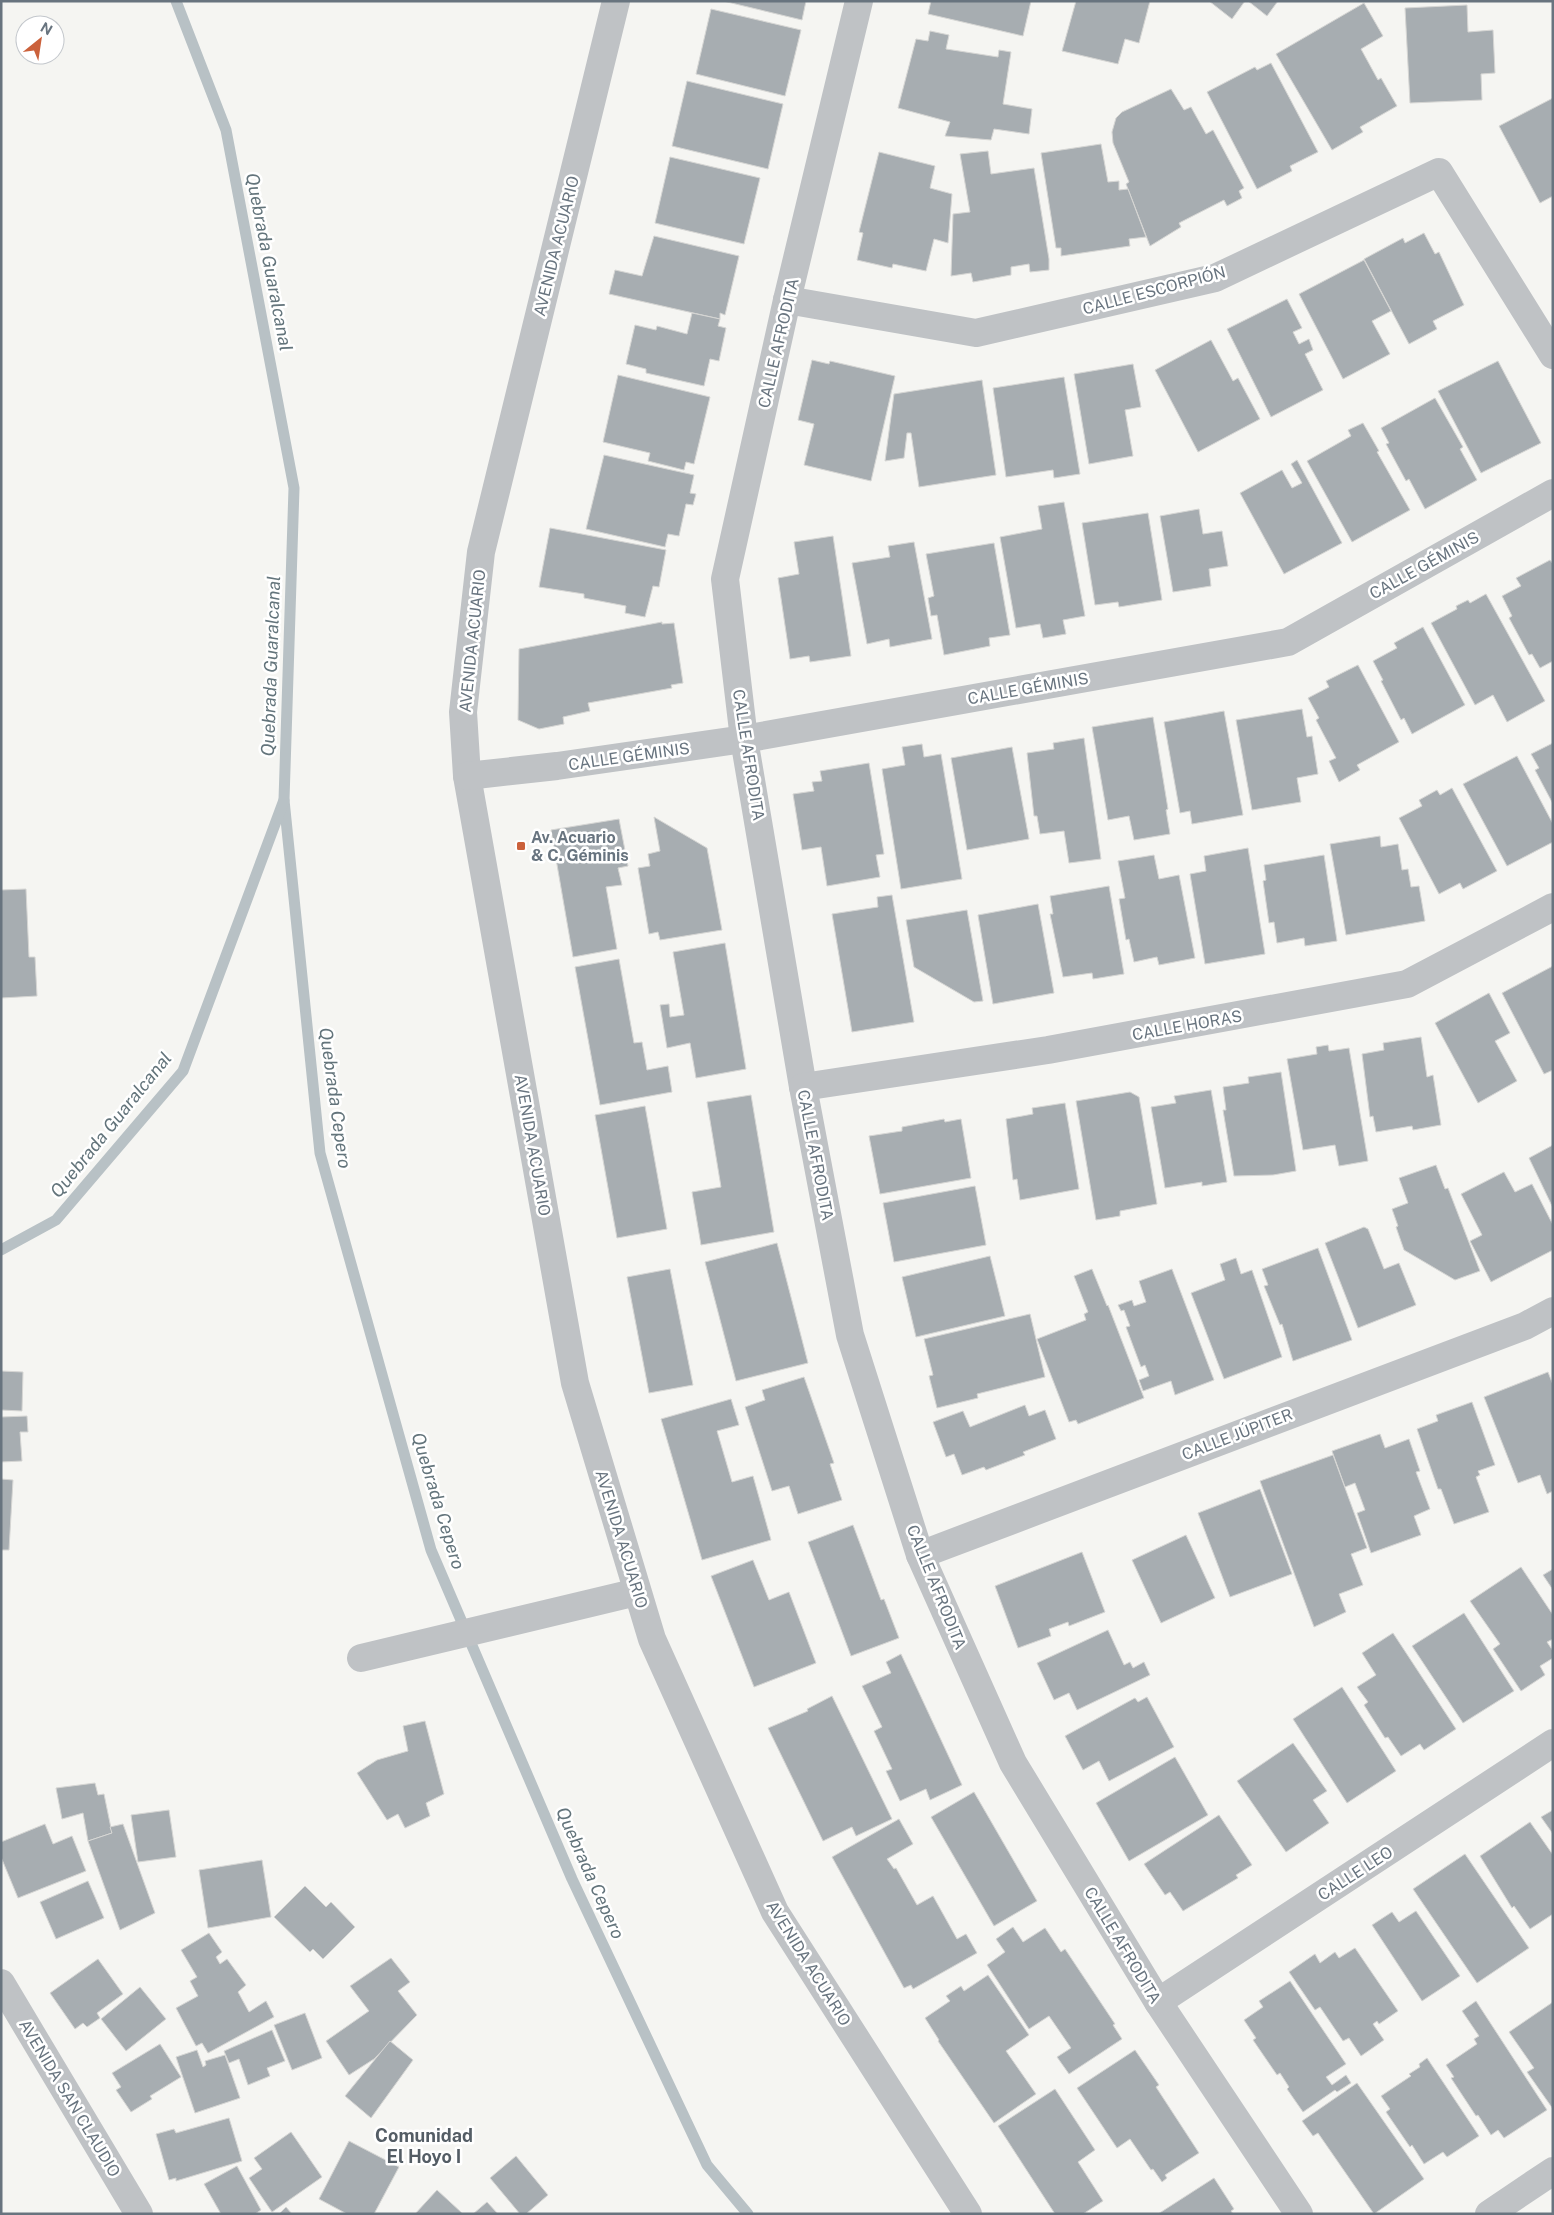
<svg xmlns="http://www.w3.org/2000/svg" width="1554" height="2215" font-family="'Public Sans',sans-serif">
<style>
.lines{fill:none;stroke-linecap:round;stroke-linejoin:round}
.stream{stroke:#b8c1c5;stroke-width:11}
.building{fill:#a7adb1;stroke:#d6d6d4}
.minor{stroke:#bfc2c5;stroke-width:28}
.poi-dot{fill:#cb613b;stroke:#fff;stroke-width:2}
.labels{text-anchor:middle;stroke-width:5;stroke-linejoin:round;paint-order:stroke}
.street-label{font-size:16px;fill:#68747f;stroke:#fff}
.poi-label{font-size:16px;font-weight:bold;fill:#68747f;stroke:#fff;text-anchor:start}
.water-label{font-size:18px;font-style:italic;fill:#63747b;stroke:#fff}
.neighbourhood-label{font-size:18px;font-weight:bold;fill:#545d65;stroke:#fff}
</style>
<rect width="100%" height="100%" fill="#f5f5f2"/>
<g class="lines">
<g class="stream">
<polyline points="284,800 320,1153 431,1550 572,1879 707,2165 748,2214"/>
<polyline points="1,1250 56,1220 183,1071 284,800 294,488 226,130 176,1"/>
</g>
</g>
<g class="building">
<polygon points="723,1 806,1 802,20"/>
<polygon points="931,1 1031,1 1023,36 928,14"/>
<polygon points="1076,1 1150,1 1139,43 1125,39 1118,64 1062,51"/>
<polygon points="1209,1 1245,1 1232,19"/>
<polygon points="1248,1 1278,1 1267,16"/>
<polygon points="1364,3 1383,36 1361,49 1378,80 1381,78 1397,106 1360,127 1363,132 1332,150 1276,54"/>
<polygon points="1467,5 1468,32 1493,30 1495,73 1481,74 1482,100 1410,103 1405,8"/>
<polygon points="711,9 801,30 785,96 696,74"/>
<polygon points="930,31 949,35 946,49 998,57 999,50 1011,52 1003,104 1032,109 1029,134 994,129 991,140 945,136 950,122 898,108 916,39 928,41"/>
<polygon points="1271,63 1318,152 1290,166 1292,171 1257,189 1207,92 1255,67 1257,70"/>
<polygon points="687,81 783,104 768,169 672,146"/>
<polygon points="1171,89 1184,110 1191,107 1206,134 1213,130 1244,188 1239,191 1242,198 1227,206 1224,200 1179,223 1181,227 1150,246 1128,189 1126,184 1129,182 1113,143 1112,132 1116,118 1122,112"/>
<polygon points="1553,98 1553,196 1540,203 1499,126"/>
<polygon points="1101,144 1108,182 1119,181 1119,190 1128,189 1146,237 1129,239 1130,246 1061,256 1061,248 1056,248 1041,153"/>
<polygon points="988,151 991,174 1034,168 1049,259 1049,270 1030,272 1029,264 1011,267 1011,275 973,282 971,273 951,276 953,214 970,212 960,154"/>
<polygon points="879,152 935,166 930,188 952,194 948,243 934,239 926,271 893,264 892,268 857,260 863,233 859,232"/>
<polygon points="670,157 760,178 744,244 655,223"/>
<polygon points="1424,233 1435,254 1439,252 1464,305 1433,321 1437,329 1409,344 1364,259 1403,238 1405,243"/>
<polygon points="654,236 739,256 725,315 720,313 720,319 609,294 615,270 642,276"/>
<polygon points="1364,260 1391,311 1372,321 1390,354 1343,379 1299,294"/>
<polygon points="1287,299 1302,328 1293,332 1299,344 1309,339 1313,350 1305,354 1323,390 1271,417 1227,329"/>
<polygon points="692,313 720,319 718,326 726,328 719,361 710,359 704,386 646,373 646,369 626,364 635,325 656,330 657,326 687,334"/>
<polygon points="1211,340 1233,381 1238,378 1260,419 1198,452 1155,370"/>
<polygon points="812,360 829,364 830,361 895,376 871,481 804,465 814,424 798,420"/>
<polygon points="1498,361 1541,443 1481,473 1438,391"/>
<polygon points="1133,364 1141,407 1125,410 1133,456 1089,464 1074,374"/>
<polygon points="618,375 710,397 694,464 686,462 684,470 648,461 650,453 603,442"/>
<polygon points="1064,377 1080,474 1054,478 1053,470 1006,477 993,388"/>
<polygon points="982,380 996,475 919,487 911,433 907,433 904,458 885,461 894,394"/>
<polygon points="1435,398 1463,447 1460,449 1477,480 1425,509 1409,479 1406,481 1386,444 1389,443 1381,428"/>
<polygon points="1363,423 1379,451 1377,452 1410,510 1352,542 1307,461 1351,436 1348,430"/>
<polygon points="604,455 694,475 690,493 696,494 693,505 686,504 679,536 668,534 665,547 586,529"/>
<polygon points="1297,460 1342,543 1284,574 1240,493 1282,470 1292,488 1302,483 1291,464"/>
<polygon points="1064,502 1085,616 1063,620 1066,634 1043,638 1040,624 1016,628 1000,537 1042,529 1038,506"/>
<polygon points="1199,509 1203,534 1222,531 1228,566 1209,569 1211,586 1173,592 1160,516"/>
<polygon points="1148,513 1162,600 1119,607 1118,602 1095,605 1082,523"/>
<polygon points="550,528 666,550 659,587 653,586 645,617 625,613 626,606 584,598 584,594 539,587"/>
<polygon points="833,536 851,656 810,662 809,656 790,659 778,578 799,574 794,542"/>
<polygon points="914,542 932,639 890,647 889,639 867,644 852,563 890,557 888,546"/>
<polygon points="994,543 1010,635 989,638 990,646 944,655 937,615 931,616 928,598 934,596 926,554"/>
<polygon points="1550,560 1553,564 1553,661 1540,668 1532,654 1529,655 1509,618 1512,616 1502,596 1521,586 1516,578"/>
<polygon points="1486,594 1545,701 1507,722 1493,695 1475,705 1431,623 1457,609 1456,606 1468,600 1470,603"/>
<polygon points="662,622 662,624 674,623 683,683 671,685 672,688 588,703 590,711 563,717 564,724 539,729 518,720 519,649"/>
<polygon points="1423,627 1465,705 1412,734 1404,718 1401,720 1381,681 1383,680 1373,661 1397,648 1394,643"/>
<polygon points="1358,665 1399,742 1357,765 1360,770 1339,782 1329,761 1336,758 1316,720 1319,718 1308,698 1329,687 1326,681"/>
<polygon points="1302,709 1307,737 1312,736 1318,774 1297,778 1301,802 1252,810 1236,720"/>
<polygon points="1224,711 1243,815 1192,824 1190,811 1180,813 1164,722"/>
<polygon points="1153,717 1168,809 1166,810 1170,834 1134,840 1129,816 1108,820 1092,727"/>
<polygon points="1084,738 1101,859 1069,863 1064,831 1040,834 1037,816 1034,816 1027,753 1054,749 1053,743"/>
<polygon points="1553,743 1553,804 1535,770 1539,768 1531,754"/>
<polygon points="922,744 924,757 941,754 962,879 901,889 882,769 905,765 902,747"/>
<polygon points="1012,747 1029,839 967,850 951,758"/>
<polygon points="1517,756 1553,824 1553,842 1507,866 1463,784"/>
<polygon points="869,763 884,854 876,855 880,877 827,886 821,847 802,850 793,794 814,791 812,782 822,781 820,771"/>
<polygon points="1452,788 1497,871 1463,889 1460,883 1439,894 1399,818 1422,806 1419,800 1437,790 1440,795"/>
<polygon points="654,817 707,848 722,930 660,940 658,932 649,934 638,868 650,866 648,854 660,851"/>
<polygon points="619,819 628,866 618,868 622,885 606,887 617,949 573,957 551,830"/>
<polygon points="1380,836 1381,847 1398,844 1402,870 1408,869 1411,887 1419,886 1425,921 1346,935 1330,844"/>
<polygon points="1248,848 1265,954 1205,964 1190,874 1206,871 1204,856"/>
<polygon points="1154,855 1159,879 1179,875 1195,958 1159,965 1157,957 1134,962 1129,939 1126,940 1119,899 1125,898 1118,861"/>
<polygon points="1324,855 1337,941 1305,946 1304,938 1277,943 1274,922 1269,923 1263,881 1266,880 1264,865"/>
<polygon points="1109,886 1124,974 1093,979 1092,973 1063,977 1050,914 1053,914 1050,896"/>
<polygon points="26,889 29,957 35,957 37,996 1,998 1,890"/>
<polygon points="892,895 914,1022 852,1032 832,914 878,907 877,897"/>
<polygon points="1038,904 1054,993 993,1004 978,915"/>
<polygon points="967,910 983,1001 974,1002 914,967 906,920"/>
<polygon points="725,943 746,1069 696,1078 690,1043 667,1048 660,1005 669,1004 670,1017 684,1015 673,952"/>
<polygon points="619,959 634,1043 642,1042 647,1070 668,1066 672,1092 600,1105 575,967"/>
<polygon points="1553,966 1553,1070 1544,1074 1502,993"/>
<polygon points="1489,993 1510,1033 1495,1041 1517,1081 1478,1103 1435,1023"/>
<polygon points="1421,1037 1427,1077 1433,1075 1441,1125 1413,1130 1412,1126 1376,1132 1373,1116 1370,1117 1362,1054 1384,1050 1383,1043"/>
<polygon points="1328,1045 1329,1051 1349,1048 1368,1161 1339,1166 1335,1145 1303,1150 1287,1059 1317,1054 1316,1047"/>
<polygon points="1281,1072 1296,1171 1273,1175 1234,1176 1223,1110 1226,1110 1223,1087 1249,1083 1248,1077"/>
<polygon points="1211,1090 1227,1182 1202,1186 1202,1182 1165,1188 1151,1107 1176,1103 1174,1096"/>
<polygon points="1130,1092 1139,1097 1157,1204 1120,1211 1120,1216 1096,1220 1076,1101"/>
<polygon points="751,1095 774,1232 701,1245 692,1192 721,1187 707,1102"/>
<polygon points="1065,1103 1079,1189 1020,1200 1017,1179 1013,1180 1006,1119 1033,1114 1032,1108"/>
<polygon points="645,1106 667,1229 617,1238 595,1115"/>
<polygon points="944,1119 945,1122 961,1119 971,1178 880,1194 869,1136 902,1131 902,1127"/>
<polygon points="1553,1145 1553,1208 1529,1158"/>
<polygon points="1436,1165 1445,1189 1448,1188 1480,1271 1455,1280 1404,1250 1396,1227 1398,1226 1392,1209 1408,1203 1399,1178"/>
<polygon points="1504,1172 1515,1192 1532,1184 1553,1225 1553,1250 1491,1282 1470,1241 1482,1235 1461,1194"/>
<polygon points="975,1186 986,1245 894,1262 883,1203"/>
<polygon points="1364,1227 1368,1229 1384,1269 1399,1263 1416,1305 1358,1328 1325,1243"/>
<polygon points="777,1243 808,1363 736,1381 705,1262"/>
<polygon points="1318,1248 1352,1340 1293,1361 1282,1324 1280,1325 1264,1286 1268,1285 1262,1269"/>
<polygon points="990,1256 1005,1316 916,1337 902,1277"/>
<polygon points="1236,1258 1241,1274 1252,1270 1282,1357 1224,1379 1191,1293 1225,1280 1220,1264"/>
<polygon points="670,1269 693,1385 649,1393 627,1277"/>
<polygon points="1092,1269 1107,1306 1108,1305 1144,1398 1078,1424 1076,1420 1069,1422 1037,1339 1086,1320 1084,1314 1088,1312 1074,1276"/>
<polygon points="1172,1269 1214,1380 1175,1395 1171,1381 1143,1391 1139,1380 1149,1376 1145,1365 1141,1367 1126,1327 1130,1326 1124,1310 1121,1311 1118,1305 1132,1300 1134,1306 1146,1302 1139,1281"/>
<polygon points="1030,1314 1045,1377 977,1394 978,1398 937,1408 929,1376 933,1375 924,1339"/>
<polygon points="1,1371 23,1372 22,1411 1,1410"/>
<polygon points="1548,1372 1553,1385 1553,1491 1547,1494 1540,1475 1518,1483 1484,1397"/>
<polygon points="804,1377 834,1463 830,1464 842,1500 798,1514 789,1486 772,1491 745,1407 765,1400 762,1390"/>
<polygon points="731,1399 739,1425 717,1431 732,1482 753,1476 771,1540 702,1560 661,1419"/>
<polygon points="1472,1402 1495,1465 1478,1471 1480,1475 1476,1477 1489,1512 1454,1524 1441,1489 1438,1489 1417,1429 1438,1421 1436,1415"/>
<polygon points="1025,1405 1029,1416 1045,1410 1056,1439 1023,1452 1025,1455 986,1470 984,1467 962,1475 954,1454 946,1457 933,1422 963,1411 970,1427"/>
<polygon points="27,1416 28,1432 20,1432 22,1461 1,1462 1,1417"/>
<polygon points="1380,1434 1385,1448 1409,1439 1420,1471 1416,1472 1430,1509 1414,1516 1421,1535 1371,1553 1357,1513 1365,1510 1355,1483 1345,1487 1332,1451"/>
<polygon points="1333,1455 1367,1548 1351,1554 1363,1585 1339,1594 1346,1612 1314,1627 1260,1481"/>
<polygon points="1,1479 13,1480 9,1550 1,1550"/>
<polygon points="1260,1489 1292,1574 1230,1597 1198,1513"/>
<polygon points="853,1525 881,1600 884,1599 899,1638 851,1656 808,1542"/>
<polygon points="1186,1535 1215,1598 1161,1623 1132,1560"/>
<polygon points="1082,1552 1105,1612 1069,1626 1068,1622 1049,1629 1051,1636 1018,1648 995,1586"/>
<polygon points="753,1560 769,1600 789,1592 816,1663 754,1687 711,1576"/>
<polygon points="1521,1567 1553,1615 1553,1639 1547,1642 1553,1651 1553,1658 1540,1666 1545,1675 1521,1691 1493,1649 1500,1644 1470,1601"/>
<polygon points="1553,1569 1553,1590 1543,1575"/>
<polygon points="1464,1613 1514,1691 1463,1723 1412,1646"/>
<polygon points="1108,1630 1124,1665 1130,1662 1133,1668 1144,1662 1150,1675 1077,1710 1069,1693 1054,1700 1037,1663"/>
<polygon points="1393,1633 1456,1729 1424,1750 1420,1744 1401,1756 1388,1737 1385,1738 1364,1705 1368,1702 1357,1687 1376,1675 1362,1653"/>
<polygon points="901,1654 962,1785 930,1800 926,1789 900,1801 886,1771 892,1769 874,1731 882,1727 862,1686 891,1673 886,1662"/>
<polygon points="1342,1687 1396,1771 1347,1803 1293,1719"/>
<polygon points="832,1696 892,1819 856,1836 852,1827 823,1841 768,1728 808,1711 807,1709"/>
<polygon points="1147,1697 1174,1747 1109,1781 1099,1761 1083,1770 1065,1736 1135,1698 1138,1702"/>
<polygon points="425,1721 444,1794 426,1803 430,1816 405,1828 398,1814 387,1820 357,1773 377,1760 408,1751 403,1726"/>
<polygon points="1293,1743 1327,1791 1313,1800 1329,1823 1286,1852 1237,1781"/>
<polygon points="1175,1757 1208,1815 1129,1861 1096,1803"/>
<polygon points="95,1783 98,1795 104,1794 112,1833 88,1841 83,1813 62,1819 56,1788"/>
<polygon points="974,1792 1037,1901 994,1926 931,1817"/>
<polygon points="169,1810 176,1857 138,1862 131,1815"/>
<polygon points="1553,1810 1553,1834 1541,1817"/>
<polygon points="1219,1815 1252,1865 1236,1875 1238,1878 1183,1911 1170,1892 1165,1895 1144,1864"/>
<polygon points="899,1819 913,1844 887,1859 894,1869 896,1868 917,1905 933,1896 957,1939 966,1934 977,1953 913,1989 911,1985 904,1988 832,1857"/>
<polygon points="1530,1822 1553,1855 1553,1914 1530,1929 1514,1906 1512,1908 1480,1856"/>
<polygon points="45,1824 53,1844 72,1836 86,1871 18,1898 1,1857 1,1842"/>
<polygon points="123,1824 155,1913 120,1930 88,1841 112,1833 110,1827"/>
<polygon points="1465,1854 1529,1948 1477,1983 1413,1889"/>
<polygon points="262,1860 271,1917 208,1928 199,1870"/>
<polygon points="88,1881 104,1918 56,1939 40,1902"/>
<polygon points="305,1886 326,1907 331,1902 355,1927 323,1959 313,1949 310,1952 274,1917"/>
<polygon points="1416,1911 1460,1976 1422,2001 1372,1925 1392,1912 1399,1922"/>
<polygon points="1013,1927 1023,1942 1045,1928 1061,1952 1065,1949 1115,2024 1113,2025 1122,2039 1069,2074 1057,2057 1071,2048 1049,2016 1029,2029 987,1965 1005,1952 996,1939"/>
<polygon points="209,1933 222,1952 216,1957 220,1964 227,1959 246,1985 238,1992 249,2012 266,2001 274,2017 208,2053 202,2043 196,2046 176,2008 198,1996 190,1981 197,1977 181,1950"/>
<polygon points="1355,1948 1398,2011 1379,2024 1377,2021 1373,2024 1384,2040 1361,2056 1349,2038 1343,2041 1320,2007 1315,2010 1289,1972 1315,1954 1320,1963 1335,1952 1339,1958"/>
<polygon points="391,1958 410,1982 398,1991 417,2015 374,2059 349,2075 326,2041 369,2011 350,1986"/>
<polygon points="98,1959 123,1994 97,2013 100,2018 87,2027 83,2023 75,2029 50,1993"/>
<polygon points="988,1975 1029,2035 1006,2051 1036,2094 994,2123 938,2041 939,2040 925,2018 950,2001 946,1996 961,1986 964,1991"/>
<polygon points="1290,1981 1346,2064 1326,2077 1332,2085 1346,2075 1351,2083 1337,2092 1335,2090 1303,2112 1287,2089 1289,2087 1280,2073 1277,2075 1253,2040 1256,2038 1244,2020 1263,2007 1259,2001"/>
<polygon points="140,1987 166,2019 126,2051 101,2019"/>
<polygon points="1476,2001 1547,2110 1504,2138 1498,2130 1491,2135 1478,2115 1476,2116 1451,2078 1454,2077 1446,2065 1477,2044 1474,2039 1479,2036 1462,2011"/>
<polygon points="1553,2002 1553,2109 1527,2072 1534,2068 1509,2032"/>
<polygon points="305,2013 322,2058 292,2070 274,2025"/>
<polygon points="272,2030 285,2061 267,2068 270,2076 248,2085 239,2059 229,2063 224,2051"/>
<polygon points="390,2041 413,2060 371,2118 345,2096"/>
<polygon points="160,2044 181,2077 150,2096 152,2099 131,2112 116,2090 121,2087 112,2073"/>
<polygon points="197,2050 203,2067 206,2065 205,2061 225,2055 240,2098 195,2113 176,2057"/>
<polygon points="1135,2050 1159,2085 1156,2087 1199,2153 1165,2175 1167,2178 1162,2182 1153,2169 1151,2170 1130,2139 1117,2148 1077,2088"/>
<polygon points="1427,2058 1479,2136 1447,2157 1443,2152 1424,2164 1412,2145 1410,2147 1386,2112 1390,2109 1381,2096 1411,2076 1409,2074 1420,2067 1419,2064"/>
<polygon points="1357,2083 1424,2179 1374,2214 1318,2133 1313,2136 1302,2121"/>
<polygon points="1055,2089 1095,2150 1078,2162 1103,2201 1083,2214 1055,2214 998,2126"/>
<polygon points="229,2118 242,2161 176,2181 176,2178 169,2180 156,2134 174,2129 176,2133"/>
<polygon points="291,2132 322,2177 272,2212 249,2178 262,2169 254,2158"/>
<polygon points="349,2141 399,2167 374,2214 347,2214 319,2199"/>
<polygon points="516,2156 548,2195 526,2214 520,2214 490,2178"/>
<polygon points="237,2166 261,2210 255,2214 221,2214 204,2184"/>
<polygon points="1214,2178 1234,2209 1231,2211 1233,2214 1158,2214"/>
<polygon points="437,2190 462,2213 462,2214 415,2214"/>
<polygon points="487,2202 498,2214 473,2214"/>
<polygon points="286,2207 292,2214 279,2214"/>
</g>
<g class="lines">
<g class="minor">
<polyline points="616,1 481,552 463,712 467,776 575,1383 652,1639 775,1912 968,2214"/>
<polyline points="859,1 787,300 725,579 744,739 803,1087 850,1335 920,1555 1013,1763 1158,2002 1299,2214"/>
<polyline points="787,300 976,333 1215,278 1439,172 1553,355"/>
<polyline points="467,776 557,766 744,739 1288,642 1553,493"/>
<polyline points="803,1087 1048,1050 1407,984 1553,907"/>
<polyline points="920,1555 1525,1326 1553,1311"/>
<polyline points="361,1658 637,1592"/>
<polyline points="1,1983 139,2214"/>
<polyline points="1158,2002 1553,1743"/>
<polyline points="1489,2214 1553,2171"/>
</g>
</g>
<rect class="poi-dot" x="516" y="841" width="10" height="10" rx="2.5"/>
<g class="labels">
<g class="street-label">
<text transform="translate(556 246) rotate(-76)" y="6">AVENIDA ACUARIO</text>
<text transform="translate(1154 290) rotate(-15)" y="6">CALLE ESCORPIÓN</text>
<text transform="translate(778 343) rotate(-77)" y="6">CALLE AFRODITA</text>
<text transform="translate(1424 565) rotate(-29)" y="6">CALLE GÉMINIS</text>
<text transform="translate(472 641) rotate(-84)" y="6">AVENIDA ACUARIO</text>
<text transform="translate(1028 688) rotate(-10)" y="6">CALLE GÉMINIS</text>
<text transform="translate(749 755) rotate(81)" y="6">CALLE AFRODITA</text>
<text transform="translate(629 756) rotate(-8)" y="6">CALLE GÉMINIS</text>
<text transform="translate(1187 1025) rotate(-10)" y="6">CALLE HORAS</text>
<text transform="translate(533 1145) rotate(80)" y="6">AVENIDA ACUARIO</text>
<text transform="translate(816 1155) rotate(79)" y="6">CALLE AFRODITA</text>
<text transform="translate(1237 1434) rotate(-21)" y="6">CALLE JÚPITER</text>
<text transform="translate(622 1539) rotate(73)" y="6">AVENIDA ACUARIO</text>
<text transform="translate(937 1587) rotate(68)" y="6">CALLE AFRODITA</text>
<text transform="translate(1355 1873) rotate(-33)" y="6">CALLE LEO</text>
<text transform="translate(1123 1945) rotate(59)" y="6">CALLE AFRODITA</text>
<text transform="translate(809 1963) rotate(58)" y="6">AVENIDA ACUARIO</text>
<text transform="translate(70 2098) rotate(59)" y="6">AVENIDA SAN CLAUDIO</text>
</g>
<g class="poi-label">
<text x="531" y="843">Av. Acuario<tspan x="531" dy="18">&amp; C. Géminis</tspan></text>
</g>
<g class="water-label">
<text transform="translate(269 262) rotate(79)" y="6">Quebrada Guaralcanal</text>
<text transform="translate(271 666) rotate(-88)" y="6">Quebrada Guaralcanal</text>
<text transform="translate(335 1098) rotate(82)" y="6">Quebrada Cepero</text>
<text transform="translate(111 1125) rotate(-51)" y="6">Quebrada Guaralcanal</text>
<text transform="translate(438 1501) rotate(73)" y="6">Quebrada Cepero</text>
<text transform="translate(590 1873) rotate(66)" y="6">Quebrada Cepero</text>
</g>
<g class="neighbourhood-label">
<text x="424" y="2142">Comunidad<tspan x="424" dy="21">El Hoyo I</tspan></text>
</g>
</g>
<rect width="1554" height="2215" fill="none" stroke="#68747f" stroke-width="5"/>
<g transform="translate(40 40) rotate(30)"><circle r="24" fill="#ffffff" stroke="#c3c7cc"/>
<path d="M0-4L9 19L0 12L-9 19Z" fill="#cb613b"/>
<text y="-8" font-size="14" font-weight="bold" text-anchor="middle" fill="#68747f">N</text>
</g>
</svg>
